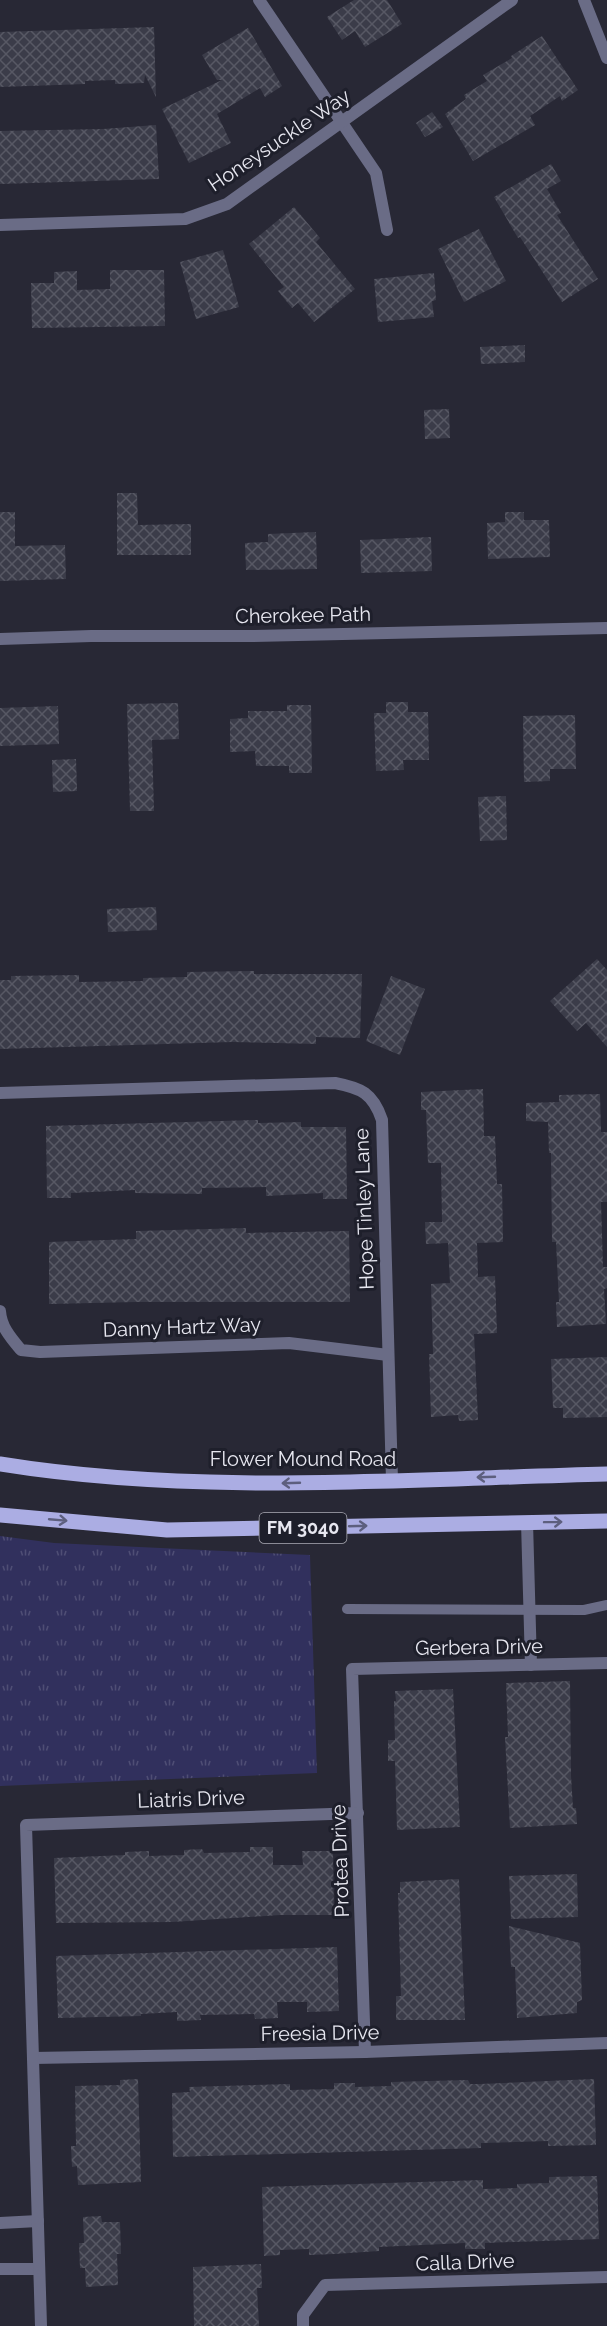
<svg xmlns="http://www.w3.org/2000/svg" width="607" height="2326" font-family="Raleway,sans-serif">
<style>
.grass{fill:url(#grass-tufts)}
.building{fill:url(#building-cross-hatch)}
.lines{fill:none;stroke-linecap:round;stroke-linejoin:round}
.service{stroke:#6a6c86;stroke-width:10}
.minor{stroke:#6a6c86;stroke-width:12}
.primary{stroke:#abade3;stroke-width:15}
.oneway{stroke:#5d5f7e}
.labels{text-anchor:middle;stroke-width:6;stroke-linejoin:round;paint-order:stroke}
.shield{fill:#1e1f2b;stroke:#ababb5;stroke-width:1.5}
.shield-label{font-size:18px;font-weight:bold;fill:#e7e7f0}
.street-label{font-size:20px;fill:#e7e7f0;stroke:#1e1f2b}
</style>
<defs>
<pattern id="grass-tufts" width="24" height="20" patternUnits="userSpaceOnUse" patternTransform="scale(1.5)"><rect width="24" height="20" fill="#31305d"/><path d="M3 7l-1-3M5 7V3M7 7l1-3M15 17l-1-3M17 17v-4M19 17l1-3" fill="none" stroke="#4f4e75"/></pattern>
<pattern id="building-cross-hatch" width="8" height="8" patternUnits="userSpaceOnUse" patternTransform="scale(1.5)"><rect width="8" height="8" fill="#3b3c49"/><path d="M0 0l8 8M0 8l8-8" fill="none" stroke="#575864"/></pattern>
</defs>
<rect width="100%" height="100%" fill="#282835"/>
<polygon class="grass" points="0,1536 54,1543 310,1555 317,1773 0,1786"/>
<g class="building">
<polygon points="354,0 387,0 402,24 365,47 355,31 342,40 327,17"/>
<polygon points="154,27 156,97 145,75 144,83 115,84 115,80 85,81 85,84 0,87 0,32"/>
<polygon points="248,28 282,86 265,97 260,88 217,114 231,143 189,163 162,109 222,80 217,80 202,55"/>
<polygon points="542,36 578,90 562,101 560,96 530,116 535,125 473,161 445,114 466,99 464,95 487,81 483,75 512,58 511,56"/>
<polygon points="432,112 443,127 425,137 416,123"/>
<polygon points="156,125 159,179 0,184 0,131 103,129"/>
<polygon points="551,164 561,181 547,189 561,213 557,215 598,279 562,302 520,237 518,238 494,197"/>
<polygon points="294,207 320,238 316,242 355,289 314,322 298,303 292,308 278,291 284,287 249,244"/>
<polygon points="479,229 506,281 464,302 438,249"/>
<polygon points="223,250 239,307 196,319 180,262"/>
<polygon points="110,270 164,270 165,326 32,328 31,283 54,283 54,272 77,271 77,290 110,289"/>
<polygon points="434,273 436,300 432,301 434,317 378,322 374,279"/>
<polygon points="525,345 525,362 481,364 480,347"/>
<polygon points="449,409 450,438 425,439 424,410"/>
<polygon points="117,493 137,493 138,525 191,524 191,555 117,555"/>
<polygon points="0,512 15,512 15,546 65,545 66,579 0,581"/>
<polygon points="505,512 524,512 524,520 549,520 550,557 488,559 487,523 505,522"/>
<polygon points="316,532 317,569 246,570 245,543 268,542 268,534"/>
<polygon points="431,537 432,571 361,573 360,540"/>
<polygon points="386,702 408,702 408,712 428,712 429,760 403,760 404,770 376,771 374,713 386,713"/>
<polygon points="178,703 179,739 152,740 154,811 130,811 127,704"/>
<polygon points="287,705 311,705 312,773 289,773 289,766 256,766 255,751 230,752 230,719 248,718 248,711 287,711"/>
<polygon points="58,706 59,744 0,746 0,708"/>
<polygon points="575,715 576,769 550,769 550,781 524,782 523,716"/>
<polygon points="76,759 77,791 53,792 52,760"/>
<polygon points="506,796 507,840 480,841 478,797"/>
<polygon points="156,907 157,930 108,932 107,909"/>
<polygon points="597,959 607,970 607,1047 586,1023 577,1031 550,1001"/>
<polygon points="254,971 254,974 362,974 360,1038 316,1037 316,1044 232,1042 0,1049 0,980 11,980 11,976 79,975 79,982 143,981 143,978 187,977 187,972"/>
<polygon points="391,976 425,989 400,1055 366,1041"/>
<polygon points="483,1089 484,1136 495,1136 497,1184 502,1184 503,1242 477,1243 478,1277 495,1276 497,1333 474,1334 478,1420 459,1421 458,1415 431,1417 429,1354 433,1354 431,1284 450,1283 448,1243 426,1244 425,1222 442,1222 441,1163 428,1163 426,1110 421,1110 421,1092"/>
<polygon points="600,1094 601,1132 607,1132 607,1202 601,1202 603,1267 607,1267 607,1288 604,1289 606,1324 557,1327 556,1302 559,1302 556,1242 552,1242 551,1153 549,1153 548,1122 526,1121 526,1103 559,1102 559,1095"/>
<polygon points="258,1120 258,1123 301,1122 301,1127 346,1127 347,1199 323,1199 323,1193 266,1196 266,1187 202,1188 202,1194 135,1193 135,1190 71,1193 71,1198 47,1198 46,1126"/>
<polygon points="246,1228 246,1233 349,1231 350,1302 136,1302 49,1304 49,1242 136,1239 136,1231"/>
<polygon points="607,1357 607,1417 563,1418 563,1408 553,1408 551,1359"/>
<polygon points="570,1681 571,1776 573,1808 576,1808 577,1824 510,1828 505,1737 508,1737 506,1683"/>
<polygon points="453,1689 460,1827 397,1830 395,1761 388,1761 388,1740 395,1740 394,1701 396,1701 395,1691"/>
<polygon points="250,1847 273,1847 273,1865 303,1865 302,1851 333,1851 334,1915 280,1915 172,1922 56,1923 54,1858 125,1855 125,1852 149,1851 149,1856 184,1855 184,1850 202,1849 204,1853 250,1852"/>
<polygon points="577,1874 578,1917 511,1919 509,1876"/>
<polygon points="459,1879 465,2020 396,2020 396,1996 401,1996 398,1893 400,1893 400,1882"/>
<polygon points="509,1926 580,1943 582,2000 577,2002 577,2013 517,2018 515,1967 511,1967"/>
<polygon points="337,1947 339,2011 307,2012 307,2002 277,2002 278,2018 255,2019 254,2014 200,2015 201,2020 177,2021 177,2012 141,2014 141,2016 58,2018 56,1956"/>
<polygon points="138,2079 141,2182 78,2185 77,2166 72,2167 71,2146 76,2146 75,2086 120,2085 120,2080"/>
<polygon points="594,2079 596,2145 548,2146 548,2141 481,2143 481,2148 173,2157 172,2093 190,2092 189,2087 290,2084 290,2090 334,2089 334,2083 355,2083 355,2087 391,2086 391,2082 468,2080 470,2084 480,2084"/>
<polygon points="597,2176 599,2239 485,2243 485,2249 465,2249 465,2243 379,2247 379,2251 334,2254 309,2255 309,2249 280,2250 280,2255 264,2256 262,2187 483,2180 483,2189 517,2188 517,2184 549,2183 549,2177"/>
<polygon points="101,2216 102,2222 120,2222 121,2254 117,2254 118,2285 86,2287 85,2268 80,2268 79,2243 84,2243 83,2217"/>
<polygon points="261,2264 262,2288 257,2288 259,2326 194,2326 193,2267"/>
</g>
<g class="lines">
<polyline class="service" points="347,1609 584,1610 607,1605"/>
<g class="minor">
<polyline points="259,0 376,173 387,230"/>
<polyline points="584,0 607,58"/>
<polyline points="0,225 185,219 227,204 512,0"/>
<polyline points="0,639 91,636 253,636 607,628"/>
<path d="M0,1093l335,-10c26,5 38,10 47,37l10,360"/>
<path d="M0,1311c1,16 11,27 21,39l19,2 249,-9 99,12"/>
<polyline points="527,1522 531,1665"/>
<polyline points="365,2052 352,1669 607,1663"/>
<polyline points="33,2058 365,2052 607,2043"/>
<polyline points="0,2223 38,2221"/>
<polyline points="0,2269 39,2269"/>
<polyline points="41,2326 26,1825 358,1813"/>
<polyline points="303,2326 303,2315 325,2285 607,2277"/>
</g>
<g class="primary">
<path d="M0,1464c197,32 408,15 607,10"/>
<polyline points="0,1515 167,1530 607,1521"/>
</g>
</g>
<defs><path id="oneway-shaft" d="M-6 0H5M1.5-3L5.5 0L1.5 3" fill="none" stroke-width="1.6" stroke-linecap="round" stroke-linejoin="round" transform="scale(1.5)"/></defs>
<g class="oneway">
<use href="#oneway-shaft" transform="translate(486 1477) rotate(178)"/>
<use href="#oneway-shaft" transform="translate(291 1483) rotate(178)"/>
<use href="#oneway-shaft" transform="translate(58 1520) rotate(5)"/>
<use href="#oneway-shaft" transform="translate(553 1522) rotate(-1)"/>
<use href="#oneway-shaft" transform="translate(358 1526) rotate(-2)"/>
</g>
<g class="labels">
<rect class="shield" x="259.5" y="1513" width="87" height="30" rx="4.5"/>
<g class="shield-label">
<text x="303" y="1534">FM 3040</text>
</g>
<g class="street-label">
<text transform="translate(279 140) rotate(-34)" y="7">Honeysuckle Way</text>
<text transform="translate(303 615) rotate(-1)" y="7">Cherokee Path</text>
<text transform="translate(364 1209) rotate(-92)" y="7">Hope Tinley Lane</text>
<text transform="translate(182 1327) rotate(-2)" y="7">Danny Hartz Way</text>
<text x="303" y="1466">Flower Mound Road</text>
<text transform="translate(479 1647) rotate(-1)" y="7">Gerbera Drive</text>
<text transform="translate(191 1799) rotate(-2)" y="7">Liatris Drive</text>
<text transform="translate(340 1861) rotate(-92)" y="7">Protea Drive</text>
<text transform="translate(320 2033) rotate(-1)" y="7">Freesia Drive</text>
<text transform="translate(465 2262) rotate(-2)" y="7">Calla Drive</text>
</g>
</g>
</svg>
